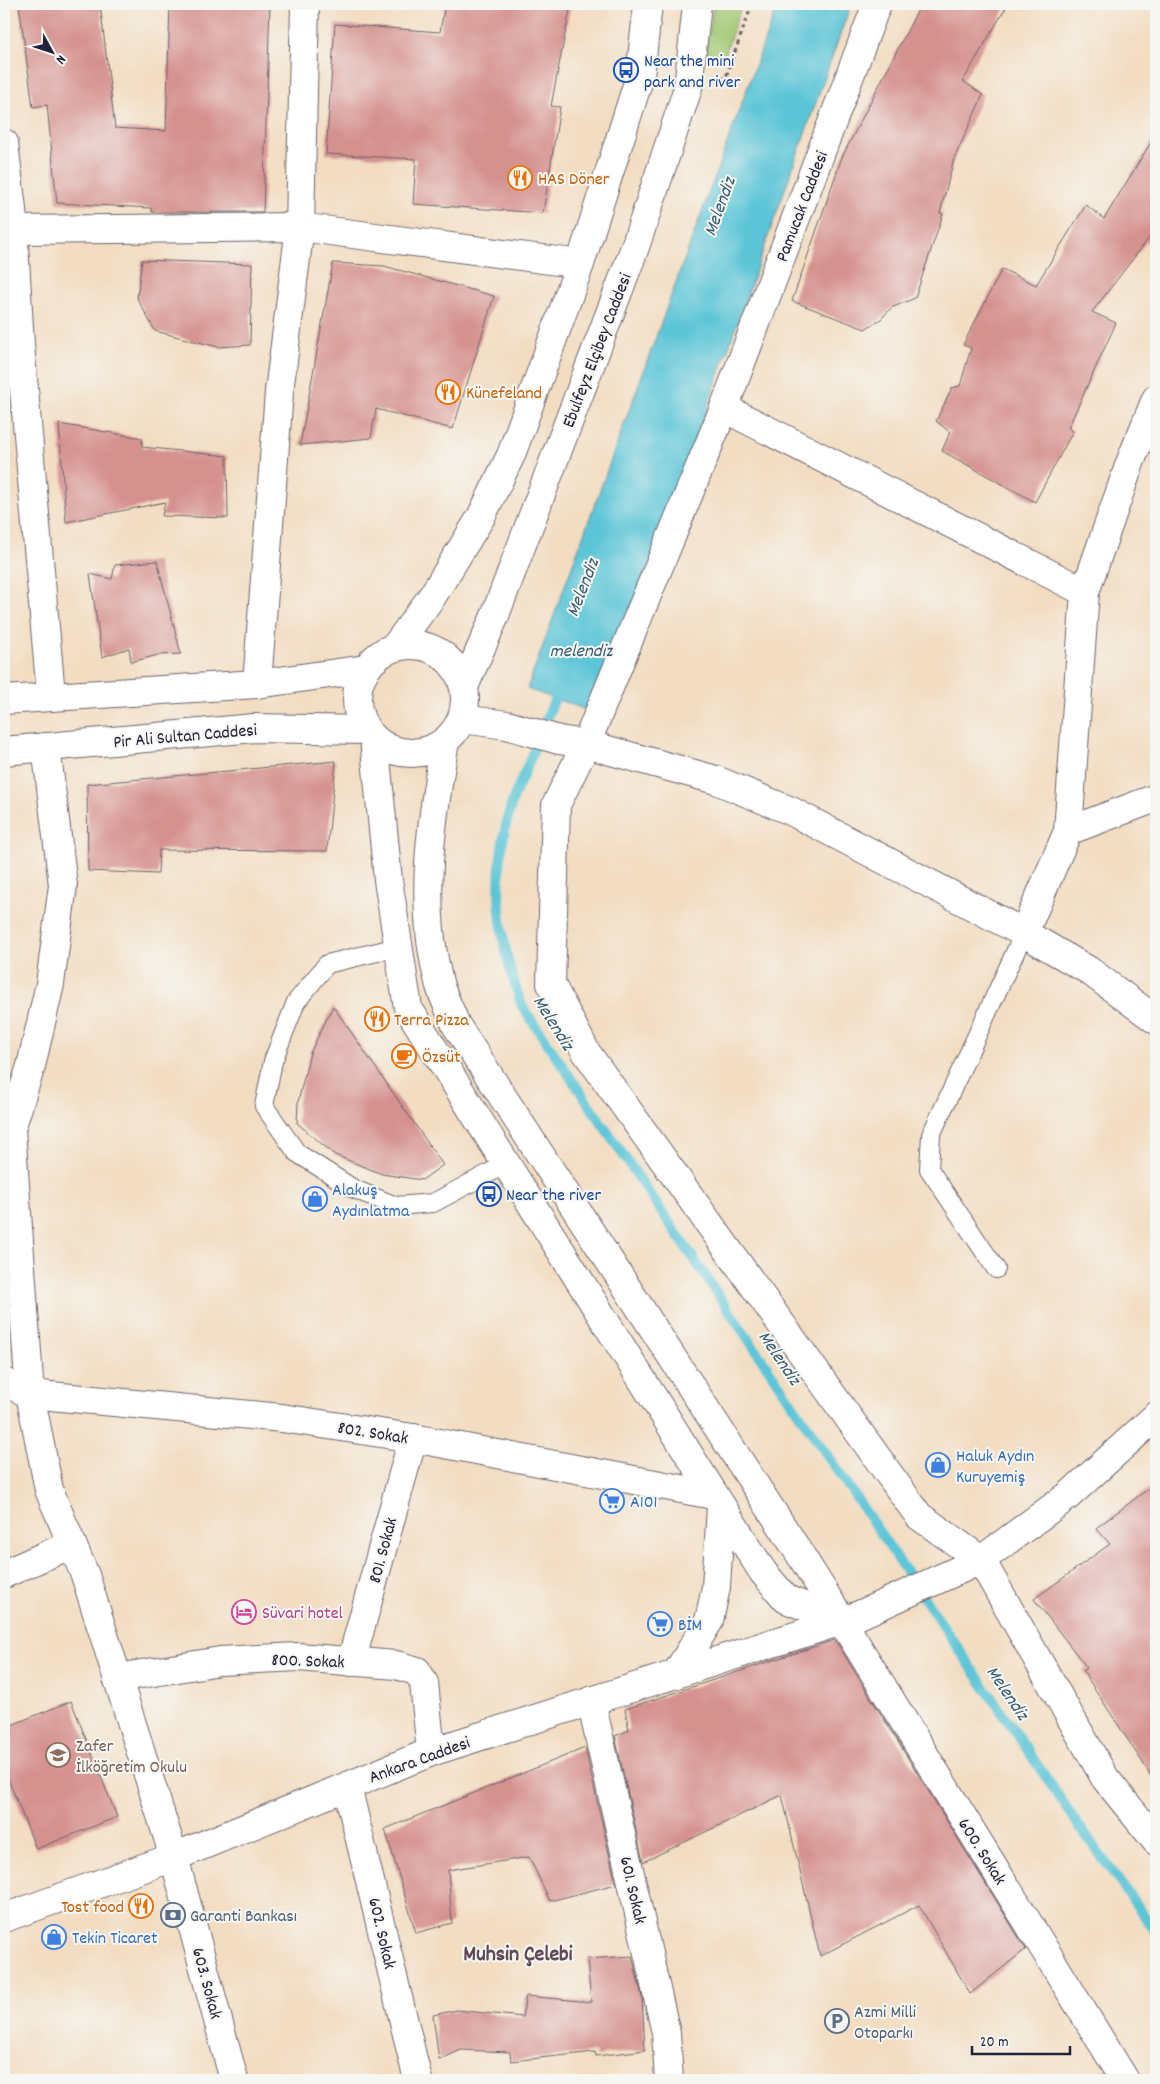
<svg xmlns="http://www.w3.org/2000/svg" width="1160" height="2084" font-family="Dekko,sans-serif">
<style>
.green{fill:#a0c771;stroke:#617456}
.water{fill:#5bc5d7;stroke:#3e7489}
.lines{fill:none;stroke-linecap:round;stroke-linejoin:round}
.stream{stroke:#5bc5d7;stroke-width:10}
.building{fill:#d5918e}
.lane-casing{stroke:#6b636a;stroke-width:20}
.street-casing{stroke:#6b636a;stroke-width:30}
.secondary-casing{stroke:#6b636a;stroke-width:30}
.path{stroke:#6b636a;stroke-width:3;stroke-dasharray:4 4;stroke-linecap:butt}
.lane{stroke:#fff;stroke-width:18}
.street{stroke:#fff;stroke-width:28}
.secondary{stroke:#fff;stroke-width:28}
.labels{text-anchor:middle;stroke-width:4;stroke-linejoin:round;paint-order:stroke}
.transit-label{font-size:18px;fill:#164399;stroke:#f6f6f2;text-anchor:start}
.food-label{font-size:18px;fill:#c56008;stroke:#f6f6f2;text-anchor:start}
.street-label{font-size:18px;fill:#22223b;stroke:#f6f6f2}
.shop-label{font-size:18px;fill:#366cbe;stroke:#f6f6f2;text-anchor:start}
.hotel-label{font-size:18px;fill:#b23c85;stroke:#f6f6f2;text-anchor:start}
.education-label{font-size:18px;fill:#785e54;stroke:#f6f6f2;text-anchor:start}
.service-label{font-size:18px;fill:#4e5e75;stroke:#f6f6f2;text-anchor:start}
.water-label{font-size:19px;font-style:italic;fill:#365b72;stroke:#f6f6f2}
.district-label{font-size:22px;font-weight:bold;fill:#614958;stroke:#f6f6f2}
</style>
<rect width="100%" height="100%" fill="#f6f6f2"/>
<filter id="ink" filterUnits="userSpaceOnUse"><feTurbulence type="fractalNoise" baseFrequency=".02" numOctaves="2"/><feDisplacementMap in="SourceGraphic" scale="10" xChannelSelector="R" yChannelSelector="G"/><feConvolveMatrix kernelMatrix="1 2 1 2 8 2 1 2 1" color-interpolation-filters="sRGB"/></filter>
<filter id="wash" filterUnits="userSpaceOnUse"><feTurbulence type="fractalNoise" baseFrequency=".0096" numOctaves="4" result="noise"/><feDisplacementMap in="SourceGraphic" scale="20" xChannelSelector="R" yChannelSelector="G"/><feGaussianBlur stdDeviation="1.12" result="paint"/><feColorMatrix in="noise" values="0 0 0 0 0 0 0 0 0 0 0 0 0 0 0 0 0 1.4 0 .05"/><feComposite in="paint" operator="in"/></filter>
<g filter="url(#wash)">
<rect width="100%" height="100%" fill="#f3ddc2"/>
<polygon class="green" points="714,4 742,4 723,60 705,56"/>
<polygon class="water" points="778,4 851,4 598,714 527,689"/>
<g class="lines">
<path class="stream" d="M560,686c-11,27 -22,54 -33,81 -5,12 -12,25 -16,38 -20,71 -14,132 11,201l557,820 77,106"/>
</g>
<g id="blocks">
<g class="building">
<polygon points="19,4 100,4 115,128 166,131 170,4 270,4 263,212 152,212 151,208 57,203 47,105 33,107"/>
<polygon points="445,4 571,4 551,106 560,107 543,213 413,204 416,159 326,154 335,24 440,32"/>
<polygon points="921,4 1008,4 963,81 983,95 954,159 940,213 943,214 915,298 891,308 881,319 865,329 792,301 842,157"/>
<polygon points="1156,134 1156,229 1092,312 1116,323 1068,428 1073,431 1035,502 942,451 950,432 936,421 952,388 960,386 971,348 963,345 1002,269 1036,285 1086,205 1104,219"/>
<polygon points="142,260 252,264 250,345 218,347 155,331 137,298"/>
<polygon points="333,263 384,266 494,296 453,429 376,409 371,438 300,445"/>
<polygon points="59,424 142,438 142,447 227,456 228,518 162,516 165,502 66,522"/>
<polygon points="157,561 181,654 158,655 131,662 129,648 102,657 90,574 112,579 115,565"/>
<polygon points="336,761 327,851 159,850 158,874 88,871 87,784"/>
<polygon points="333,1006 443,1165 422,1180 382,1174 335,1155 297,1123 298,1102 310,1053"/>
<polygon points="1156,1483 1156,1783 1083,1671 1087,1668 1034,1599 1110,1544 1096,1528"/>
<polygon points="835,1640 1026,1949 970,1994 919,1905 820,1956 782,1795 643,1862 615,1736 629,1730 625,1709"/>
<polygon points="71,1701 117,1817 36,1849 4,1768 4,1728"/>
<polygon points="585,1748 616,1884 550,1901 529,1857 448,1870 452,1923 416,1933 385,1829"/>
<polygon points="632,1956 642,1997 645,2050 596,2056 595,2052 511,2061 510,2052 461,2050 439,2060 433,2015 457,2010 522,2017 526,1996 591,2002 587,1959"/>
</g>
</g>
</g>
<g filter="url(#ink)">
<use href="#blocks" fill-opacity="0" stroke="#6b636a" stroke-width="1"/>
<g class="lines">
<defs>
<g id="lane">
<polyline points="398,947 327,964 296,1002 273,1061 264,1106 297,1153 354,1189 396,1206 433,1203 506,1164"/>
<polyline points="996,1269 929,1169 931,1135 1024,933"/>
</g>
<g id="street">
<polyline points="877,4 724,408 586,744 556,805 551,984 586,1052 919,1516 981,1560 1105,1778 1156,1841"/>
<polyline points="4,143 12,209 20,344 51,695"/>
<polyline points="13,230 300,227 580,264"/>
<polyline points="724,408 1085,592"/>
<polyline points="257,684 279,392 300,227 305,4"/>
<polyline points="462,719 507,725 559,740 586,744 716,780 791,811 1024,933 1088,970 1156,1020"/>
<polyline points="46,747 63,885 50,984 31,1066 11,1129 30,1394 49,1490 85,1575 174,1857 234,2080"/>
<polyline points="1068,831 1156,798"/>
<polyline points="1024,933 1068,831 1085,592 1131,460 1156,399"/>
<polyline points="4,1382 30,1394 282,1418 413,1438 713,1495"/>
<polyline points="4,1574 72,1544"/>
<polyline points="857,1616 842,1621 1125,2080"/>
<polyline points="351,1662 413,1438"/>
<polyline points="117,1678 220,1661 298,1657 396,1665 417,1671 424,1683 431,1752"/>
<polyline points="591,1701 666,2033 669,2080"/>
<polyline points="347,1786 418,2080"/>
</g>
<g id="secondary">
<circle cx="411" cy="699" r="54"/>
<polyline points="395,647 433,595 481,517 511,455 580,264 640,76 648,4"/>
<polyline points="464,687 494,618 634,250 688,88 697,4"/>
<polyline points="4,700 257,684 366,669"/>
<polyline points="374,738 388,880 408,1008 763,1572 786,1599 842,1621"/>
<path d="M445,741c-14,81 -27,165 -5,245 4,13 11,26 16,39l342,526 44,70"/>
<polyline points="4,751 254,728 366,730"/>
<polyline points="857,1616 981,1560 1068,1496 1156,1416"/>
<polyline points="676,1674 709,1621 716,1587 721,1507"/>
<polyline points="4,1918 174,1857 431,1752 842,1621"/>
</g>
</defs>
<use href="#lane" class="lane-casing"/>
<use href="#street" class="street-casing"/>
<use href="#secondary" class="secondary-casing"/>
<polyline class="path" points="720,79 726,77 752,4"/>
<use href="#lane" class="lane"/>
<use href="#street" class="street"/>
<use href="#secondary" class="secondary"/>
</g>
</g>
<defs>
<symbol id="bus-ring" viewBox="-11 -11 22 22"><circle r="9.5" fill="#f6f6f2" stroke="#1a4fb4" stroke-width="1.5"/><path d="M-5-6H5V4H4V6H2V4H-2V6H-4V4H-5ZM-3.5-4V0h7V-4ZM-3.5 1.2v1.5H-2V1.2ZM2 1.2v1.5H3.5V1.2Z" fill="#1a4fb4"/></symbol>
<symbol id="restaurant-ring" viewBox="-11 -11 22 22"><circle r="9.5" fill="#f6f6f2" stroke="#e8710a" stroke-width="1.5"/><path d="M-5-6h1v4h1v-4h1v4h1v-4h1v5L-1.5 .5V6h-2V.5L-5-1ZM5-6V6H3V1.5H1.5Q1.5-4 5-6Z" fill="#e8710a"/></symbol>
<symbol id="cafe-ring" viewBox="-11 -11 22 22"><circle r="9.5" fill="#f6f6f2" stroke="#e8710a" stroke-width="1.5"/><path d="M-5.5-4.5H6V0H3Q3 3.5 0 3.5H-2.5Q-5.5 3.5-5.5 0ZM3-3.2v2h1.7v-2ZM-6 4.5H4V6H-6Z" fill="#e8710a"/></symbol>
<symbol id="shop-ring" viewBox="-11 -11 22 22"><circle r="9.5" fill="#f6f6f2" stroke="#3f7fe0" stroke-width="1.5"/><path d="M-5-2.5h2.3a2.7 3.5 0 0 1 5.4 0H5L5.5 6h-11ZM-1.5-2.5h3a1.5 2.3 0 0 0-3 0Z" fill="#3f7fe0"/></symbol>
<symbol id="supermarket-ring" viewBox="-11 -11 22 22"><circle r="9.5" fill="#f6f6f2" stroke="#3f7fe0" stroke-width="1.5"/><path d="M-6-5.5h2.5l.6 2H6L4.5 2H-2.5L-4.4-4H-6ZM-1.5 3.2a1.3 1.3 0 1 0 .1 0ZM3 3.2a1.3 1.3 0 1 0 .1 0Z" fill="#3f7fe0"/></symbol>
<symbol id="hotel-ring" viewBox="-11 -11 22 22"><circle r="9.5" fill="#f6f6f2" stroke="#d1479c" stroke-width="1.5"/><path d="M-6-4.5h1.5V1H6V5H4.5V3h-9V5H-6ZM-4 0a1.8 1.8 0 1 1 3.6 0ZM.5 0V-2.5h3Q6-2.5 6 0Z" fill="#d1479c"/></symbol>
<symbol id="school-ring" viewBox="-11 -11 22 22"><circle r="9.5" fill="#f6f6f2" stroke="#8d6e63" stroke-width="1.5"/><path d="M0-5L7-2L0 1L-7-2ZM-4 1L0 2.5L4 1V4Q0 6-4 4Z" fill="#8d6e63"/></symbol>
<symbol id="bank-ring" viewBox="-11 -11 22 22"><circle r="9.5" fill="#f6f6f2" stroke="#5c6f8a" stroke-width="1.5"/><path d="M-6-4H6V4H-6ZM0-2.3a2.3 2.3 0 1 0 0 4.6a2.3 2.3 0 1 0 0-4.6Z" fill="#5c6f8a"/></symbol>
<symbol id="parking-ring" viewBox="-11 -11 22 22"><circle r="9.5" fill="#f6f6f2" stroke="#5c6f8a" stroke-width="1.5"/><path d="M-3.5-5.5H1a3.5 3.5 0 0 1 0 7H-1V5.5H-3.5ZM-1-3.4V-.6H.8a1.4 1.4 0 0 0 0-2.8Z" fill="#5c6f8a"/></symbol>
</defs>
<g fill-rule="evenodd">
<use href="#bus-ring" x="612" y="56" width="28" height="28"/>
<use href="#restaurant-ring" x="506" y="164" width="28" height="28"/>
<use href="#restaurant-ring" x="434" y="378" width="28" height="28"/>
<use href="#restaurant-ring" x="363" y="1005" width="28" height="28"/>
<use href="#cafe-ring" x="390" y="1042" width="28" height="28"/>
<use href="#bus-ring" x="475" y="1180" width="28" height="28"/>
<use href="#shop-ring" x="301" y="1185" width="28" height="28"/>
<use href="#shop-ring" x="924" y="1451" width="28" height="28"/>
<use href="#supermarket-ring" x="598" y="1487" width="28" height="28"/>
<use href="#hotel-ring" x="230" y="1598" width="28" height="28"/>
<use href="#supermarket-ring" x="646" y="1610" width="28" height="28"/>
<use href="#school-ring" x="44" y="1741" width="28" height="28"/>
<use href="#restaurant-ring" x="127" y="1892" width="28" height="28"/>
<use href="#bank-ring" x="159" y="1901" width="28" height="28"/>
<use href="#shop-ring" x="40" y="1923" width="28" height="28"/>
<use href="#parking-ring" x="823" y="2007" width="28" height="28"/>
</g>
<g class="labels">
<g class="transit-label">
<text x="644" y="66">Near the mini<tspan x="644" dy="21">park and river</tspan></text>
<text x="506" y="1200">Near the river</text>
</g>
<g class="food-label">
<text x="538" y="184">HAS Döner</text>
<text x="466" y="398">Künefeland</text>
<text x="394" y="1025">Terra Pizza</text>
<text x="422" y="1062">Özsüt</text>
<text x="124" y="1912" text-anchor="end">Tost food</text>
</g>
<g class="street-label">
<text transform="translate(801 206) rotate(-69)" y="6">Pamucak Caddesi</text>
<text transform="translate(596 350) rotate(-69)" y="6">Ebulfeyz Elçibey Caddesi</text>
<text transform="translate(185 735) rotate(-5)" y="6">Pir Ali Sultan Caddesi</text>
<text transform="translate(373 1432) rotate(9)" y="6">802. Sokak</text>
<text transform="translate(382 1550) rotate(-75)" y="6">801. Sokak</text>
<text transform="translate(308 1660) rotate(2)" y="6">800. Sokak</text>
<text transform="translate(419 1759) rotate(-20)" y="6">Ankara Caddesi</text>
<text transform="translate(983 1851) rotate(58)" y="6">600. Sokak</text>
<text transform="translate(634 1890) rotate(77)" y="6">601. Sokak</text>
<text transform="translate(383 1933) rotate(77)" y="6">602. Sokak</text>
<text transform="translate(208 1983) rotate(75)" y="6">603. Sokak</text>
</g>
<g class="shop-label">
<text x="332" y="1195">Alakuş<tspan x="332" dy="21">Aydınlatma</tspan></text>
<text x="956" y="1461">Haluk Aydın<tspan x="956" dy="21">Kuruyemiş</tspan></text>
<text x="630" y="1507">A101</text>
<text x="678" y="1630">BİM</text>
<text x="72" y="1943">Tekin Ticaret</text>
</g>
<g class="hotel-label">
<text x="262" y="1618">Süvari hotel</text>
</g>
<g class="education-label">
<text x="76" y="1751">Zafer<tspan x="76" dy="21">İlköğretim Okulu</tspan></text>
</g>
<g class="service-label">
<text x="190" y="1921">Garanti Bankası</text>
<text x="854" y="2017">Azmi Milli<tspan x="854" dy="21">Otoparkı</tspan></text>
</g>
<g class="water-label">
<text transform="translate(718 206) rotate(-70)" y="7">Melendiz</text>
<text transform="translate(581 587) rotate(-69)" y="7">Melendiz</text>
<text x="581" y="656">melendiz</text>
<text transform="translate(555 1022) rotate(58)" y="7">Melendiz</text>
<text transform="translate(781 1357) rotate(56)" y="7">Melendiz</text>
<text transform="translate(1009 1692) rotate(56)" y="7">Melendiz</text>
</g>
<g class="district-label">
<text x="518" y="1960">Muhsin Çelebi</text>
</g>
</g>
<rect width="1160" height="2084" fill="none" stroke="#f6f6f2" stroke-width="20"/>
<g transform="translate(52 52) rotate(130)" stroke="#f6f6f2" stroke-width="4" paint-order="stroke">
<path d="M0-4L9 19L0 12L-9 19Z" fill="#22223b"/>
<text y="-8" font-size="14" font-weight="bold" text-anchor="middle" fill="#22223b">N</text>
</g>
<path d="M972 2046v8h98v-8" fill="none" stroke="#22223b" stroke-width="2.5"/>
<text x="980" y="2046" font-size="15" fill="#22223b" stroke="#f6f6f2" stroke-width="4" paint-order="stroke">20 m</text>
</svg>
